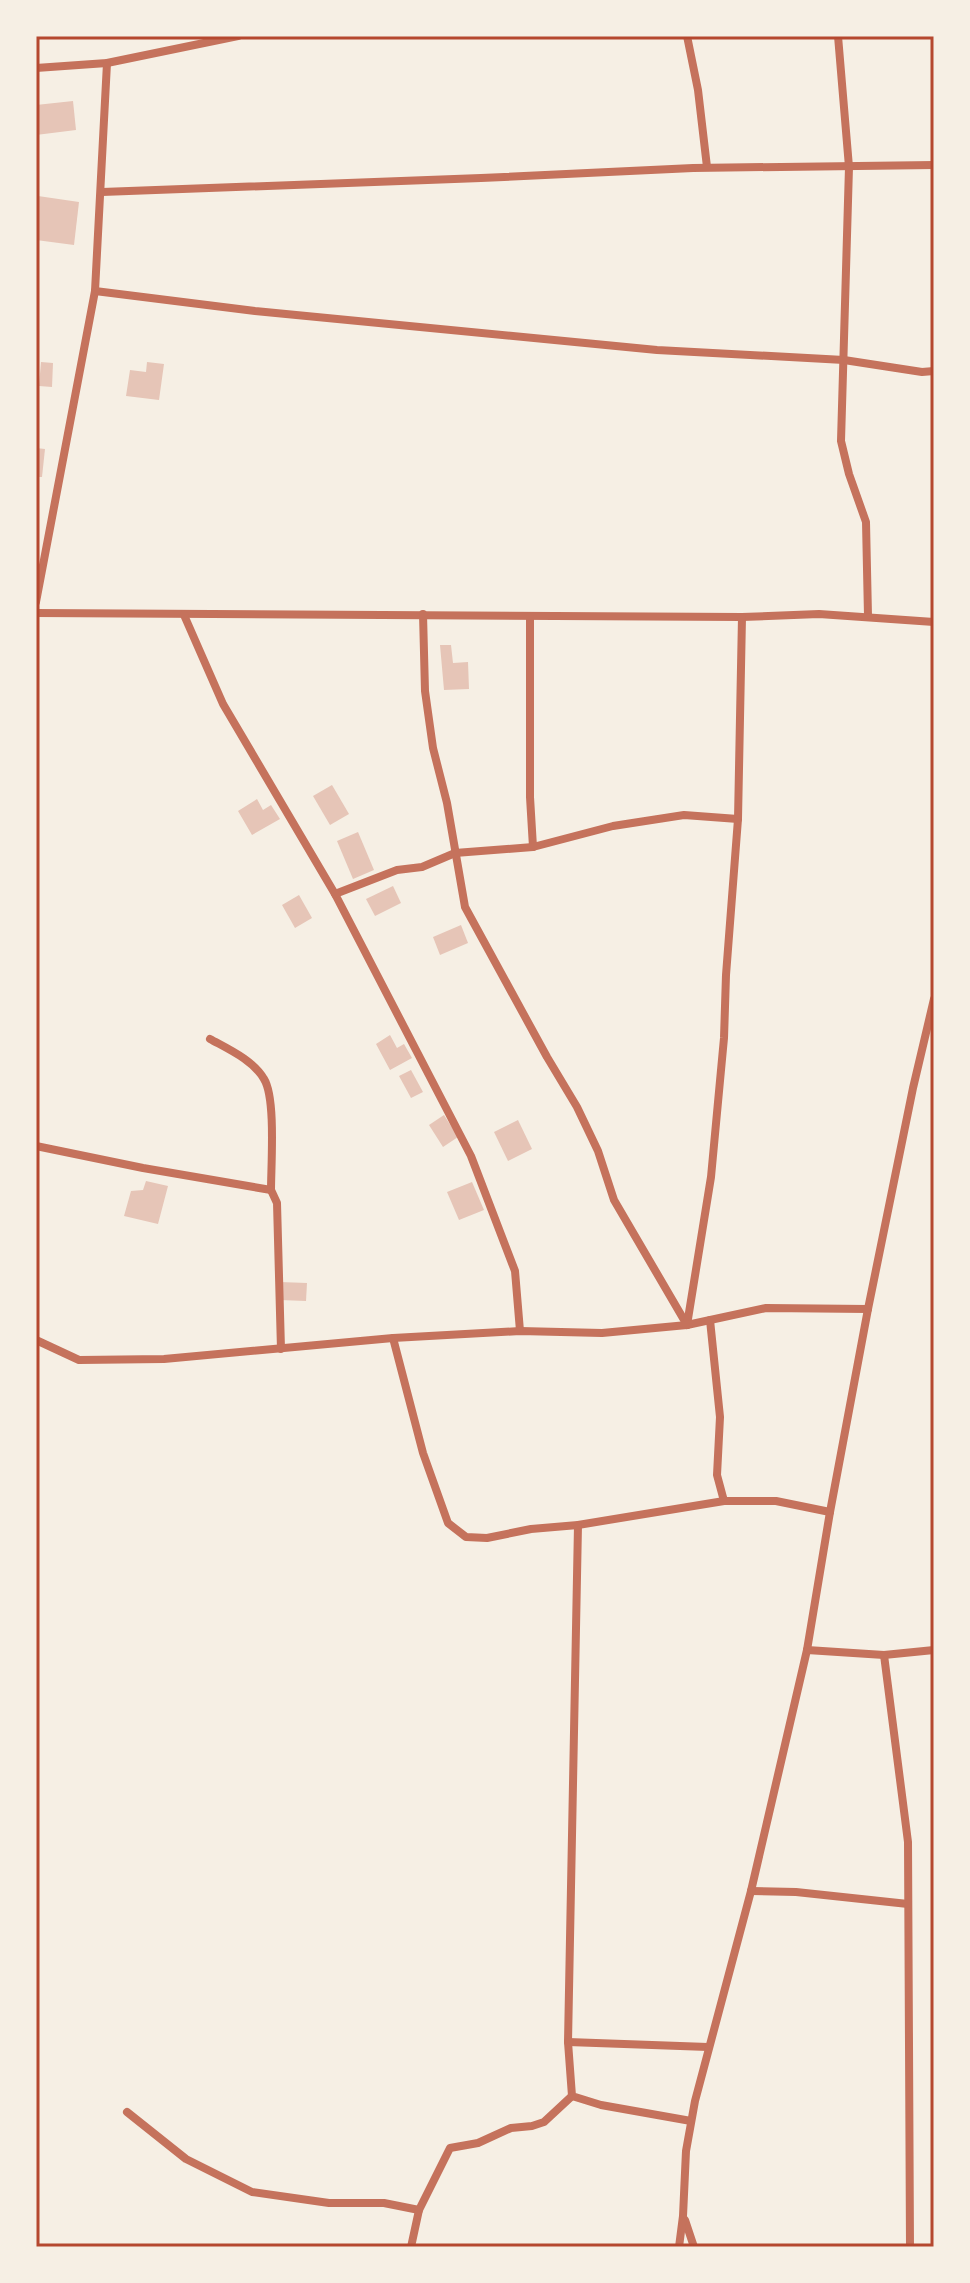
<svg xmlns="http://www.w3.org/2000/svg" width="970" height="2283" font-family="'Golos Text',sans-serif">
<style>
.building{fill:#e6c5b7}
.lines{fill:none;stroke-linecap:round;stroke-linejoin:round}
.minor{stroke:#c5725c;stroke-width:8}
.neatline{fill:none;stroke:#b5482f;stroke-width:3}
</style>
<rect width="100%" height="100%" fill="#f6efe4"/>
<g class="building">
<polygon points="73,101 76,130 36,135 36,105"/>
<polygon points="38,196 79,202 74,245 36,240"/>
<polygon points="41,362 53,363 52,387 39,386"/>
<polygon points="147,362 164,364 159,400 126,396 130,370 146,372"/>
<polygon points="36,448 45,449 42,477 36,477"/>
<polygon points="440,645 451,645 453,663 468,662 469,689 444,690"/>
<polygon points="332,785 349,814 330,825 313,796"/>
<polygon points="257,799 263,810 271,805 280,819 252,835 238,811"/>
<polygon points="358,832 374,870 353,879 337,841"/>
<polygon points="393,886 401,903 375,916 366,899"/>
<polygon points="299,895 312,918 295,928 282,905"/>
<polygon points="461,925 468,943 440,955 433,937"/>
<polygon points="390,1035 397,1048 404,1044 412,1058 390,1070 376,1044"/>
<polygon points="411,1070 423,1092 411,1098 399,1076"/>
<polygon points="444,1115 458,1137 443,1147 429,1125"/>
<polygon points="518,1120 532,1149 508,1161 494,1132"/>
<polygon points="146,1181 168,1186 158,1224 124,1216 131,1191 143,1190"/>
<polygon points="472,1182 484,1210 459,1220 447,1192"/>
<polygon points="280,1282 307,1283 306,1301 280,1300"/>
</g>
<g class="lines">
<g class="minor">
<polyline points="687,36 698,90 707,167"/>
<polyline points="838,36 849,167 841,441 849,474 866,522 868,616"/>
<polyline points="36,68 107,63 238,36"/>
<polyline points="102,192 481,178 693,168 934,165"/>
<polyline points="95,291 255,311 657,350 844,360 922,372 934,371"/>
<polyline points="36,602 95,291 107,63"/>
<polyline points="36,613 742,617 819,614 934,622"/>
<polyline points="423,614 425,691 433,748 447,803 465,907 547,1057 577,1107 598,1151 614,1200 687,1325"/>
<polyline points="184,615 223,704 335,894 471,1156 515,1271 520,1331"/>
<polyline points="530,616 530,797 533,847"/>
<polyline points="335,894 397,870 422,867 455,853 533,847 613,826 684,815 738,819"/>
<path d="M210,1039c18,10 43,21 54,40 12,19 7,86 7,111l6,13 4,146"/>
<polyline points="36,1146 143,1168 271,1190"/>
<polyline points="710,1320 720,1417 717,1475 724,1501"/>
<polyline points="687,1325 711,1177 724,1038 726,975 738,819 742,617"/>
<polyline points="393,1338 423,1453 448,1523 466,1537 487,1538 531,1529 578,1525 724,1501 776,1501 830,1512"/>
<polyline points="36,1340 79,1360 164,1359 393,1338 520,1331 602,1333 687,1325 766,1308 868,1309"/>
<polyline points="578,1525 568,2042 572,2096 601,2105 691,2121"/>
<polyline points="807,1650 884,1655 934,1650"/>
<polyline points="884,1655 908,1842 910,2247"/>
<polyline points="751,1891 796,1892 908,1904"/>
<polyline points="568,2042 708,2047"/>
<polyline points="127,2112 186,2159 252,2192 329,2203 384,2203 419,2210"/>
<polyline points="685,2220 694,2247"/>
<polyline points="411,2247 419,2210 450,2148 478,2143 511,2128 532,2126 544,2122 572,2096"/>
<polyline points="679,2247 683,2216 686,2151 695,2101 751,1891 807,1650 830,1512 868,1309 913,1088 934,999"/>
</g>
</g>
<rect width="970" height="2283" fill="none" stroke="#f6efe4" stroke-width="76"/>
<rect x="38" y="38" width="894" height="2207" class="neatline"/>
</svg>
